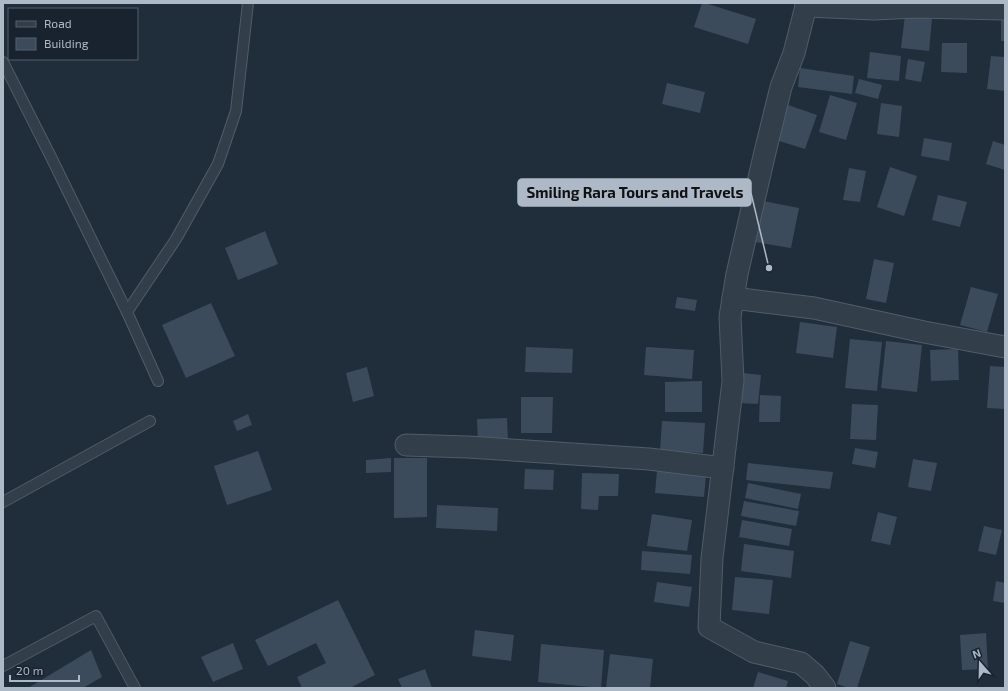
<svg xmlns="http://www.w3.org/2000/svg" width="1008" height="691" font-family="'Exo 2',sans-serif">
<style>
.building{fill:#3b4b5b}
.lines{fill:none;stroke-linecap:round;stroke-linejoin:round}
.service-casing{stroke:#515c69;stroke-width:12}
.minor-casing{stroke:#515c69;stroke-width:23}
.service{stroke:#333e4b;stroke-width:10}
.minor{stroke:#333e4b;stroke-width:21}
.leader{fill:none;stroke:#aeb9c8;stroke-width:1.5}
.callout-dot{fill:#aeb9c8;stroke:#192330;stroke-width:1.5}
.callout{fill:#aeb9c8;stroke:#aeb9c8;stroke-width:1.5}
.callout-label{font-size:15px;text-anchor:middle;font-weight:bold;fill:#111}
</style>
<rect width="100%" height="100%" fill="#202d3b"/>
<g class="building">
<polygon points="702,3 705,3 756,19 748,44 694,27"/>
<polygon points="905,15 932,19 929,51 901,48"/>
<rect x="1001" y="17" width="4" height="24"/>
<polygon points="942,43 967,43 967,73 941,72"/>
<polygon points="870,52 901,56 899,81 867,78"/>
<polygon points="991,56 1005,57 1005,91 987,89"/>
<polygon points="908,59 925,62 921,82 905,79"/>
<polygon points="800,68 854,76 852,94 798,87"/>
<polygon points="859,79 882,85 878,99 855,93"/>
<polygon points="667,83 705,92 700,113 662,104"/>
<polygon points="830,95 857,103 846,140 819,132"/>
<polygon points="881,103 902,106 899,137 877,134"/>
<polygon points="788,105 817,115 805,149 776,140"/>
<polygon points="924,138 952,143 949,161 921,156"/>
<polygon points="993,141 1005,145 1005,170 986,164"/>
<polygon points="890,167 917,176 904,216 877,207"/>
<polygon points="849,168 866,171 860,202 843,200"/>
<polygon points="938,195 967,202 960,227 932,220"/>
<polygon points="763,201 799,208 791,248 755,242"/>
<polygon points="265,231 278,264 238,280 225,248"/>
<polygon points="874,259 894,263 886,303 866,299"/>
<polygon points="971,287 998,294 987,332 960,325"/>
<polygon points="677,297 697,300 695,311 675,308"/>
<polygon points="211,303 235,356 186,378 162,325"/>
<polygon points="800,322 837,327 833,358 796,353"/>
<polygon points="850,339 882,342 877,391 845,388"/>
<polygon points="886,341 922,345 917,392 881,388"/>
<polygon points="526,347 573,349 572,373 525,372"/>
<polygon points="646,347 694,350 692,379 644,375"/>
<polygon points="958,349 959,380 931,381 930,350"/>
<polygon points="990,366 1005,367 1005,409 987,408"/>
<polygon points="367,367 374,396 353,402 346,373"/>
<polygon points="743,373 761,375 758,404 740,403"/>
<polygon points="702,381 702,412 665,412 665,382"/>
<polygon points="760,395 781,396 780,422 759,422"/>
<polygon points="521,397 553,397 552,433 521,433"/>
<polygon points="852,404 878,405 876,440 850,439"/>
<polygon points="248,414 252,425 237,431 233,421"/>
<polygon points="507,418 508,442 478,444 477,419"/>
<polygon points="662,421 705,423 703,453 660,451"/>
<polygon points="855,448 878,452 875,468 852,464"/>
<polygon points="258,451 272,490 227,505 214,466"/>
<polygon points="391,458 391,472 366,473 366,460"/>
<polygon points="394,458 427,458 427,517 394,518"/>
<polygon points="913,459 937,463 931,491 908,487"/>
<polygon points="748,463 833,472 830,489 746,480"/>
<polygon points="525,469 554,470 553,490 524,489"/>
<polygon points="657,471 706,475 704,497 655,493"/>
<polygon points="582,473 619,474 618,496 599,496 598,510 581,509"/>
<polygon points="748,483 801,494 798,509 745,498"/>
<polygon points="744,501 799,511 796,526 741,516"/>
<polygon points="437,505 498,508 497,531 436,528"/>
<polygon points="878,512 897,517 890,545 871,541"/>
<polygon points="652,514 692,520 687,551 647,546"/>
<polygon points="742,520 792,529 789,546 739,537"/>
<polygon points="984,526 1002,530 996,555 978,551"/>
<polygon points="744,544 794,551 791,578 741,571"/>
<polygon points="642,551 692,555 690,574 641,570"/>
<polygon points="735,577 773,580 769,614 732,610"/>
<polygon points="996,581 1005,583 1005,603 993,601"/>
<polygon points="657,582 692,587 689,607 654,602"/>
<polygon points="338,600 375,675 350,688 302,688 297,677 326,663 316,643 268,666 255,640"/>
<polygon points="475,630 514,635 511,661 472,656"/>
<polygon points="986,633 988,669 962,670 960,635"/>
<polygon points="850,641 870,647 857,688 849,688 837,684"/>
<polygon points="233,643 243,669 213,682 201,657"/>
<polygon points="541,644 604,650 601,688 538,682"/>
<polygon points="91,650 102,677 83,688 28,688"/>
<polygon points="610,654 653,659 650,688 606,688"/>
<polygon points="425,669 432,688 402,688 398,679"/>
<polygon points="758,672 788,681 786,688 753,688"/>
</g>
<g class="lines">
<defs>
<g id="service">
<polyline points="3,62 51,157 127,312"/>
<polyline points="158,381 127,312 176,239 218,164 236,111 248,3"/>
<polyline points="3,502 150,421"/>
<polyline points="3,666 96,616 135,688"/>
</g>
<g id="minor">
<polyline points="806,3 806,6 794,53 781,87 765,152 737,274 733,298 730,317 733,381 712,558 709,627 754,652 801,663 815,675 825,688"/>
<polyline points="806,6 874,9 915,7 1005,9"/>
<polyline points="733,298 814,308 924,332 1005,347"/>
<polyline points="406,445 468,447 649,459 723,468"/>
</g>
</defs>
<use href="#service" class="service-casing"/>
<use href="#minor" class="minor-casing"/>
<use href="#service" class="service"/>
<use href="#minor" class="minor"/>
</g>
<path class="leader" d="M769 268L751 193"/>
<circle class="callout-dot" cx="769" cy="268" r="4"/>
<rect class="callout" x="518" y="179" width="233" height="27" rx="4"/>
<g class="callout-label">
<text x="635" y="198">Smiling Rara Tours and Travels</text>
</g>
<rect width="1008" height="691" fill="none" stroke="#aeb9c8" stroke-width="8"/>
<rect x="8" y="8" width="130" height="52" fill="#192330" stroke="#555f6d"/>
<rect x="16" y="21" width="20" height="6" fill="#333e4b" stroke="#555f6d"/>
<text x="44" y="28" font-size="12" fill="#aeb9c8">Road</text>
<rect x="16" y="38" width="20" height="12" fill="#3b4b5b" stroke="#555f6d"/>
<text x="44" y="48" font-size="12" fill="#aeb9c8">Building</text>
<g transform="translate(980 663) rotate(340)" stroke="#192330" stroke-width="3" paint-order="stroke">
<path d="M0-3L7 15L0 10L-7 15Z" fill="#aeb9c8"/>
<text y="-6" font-size="11" font-weight="bold" text-anchor="middle" fill="#aeb9c8">N</text>
</g>
<path d="M10 675v6h69v-6" fill="none" stroke="#aeb9c8" stroke-width="2"/>
<text x="16" y="675" font-size="12" fill="#aeb9c8" stroke="#192330" stroke-width="3" paint-order="stroke">20 m</text>
</svg>
